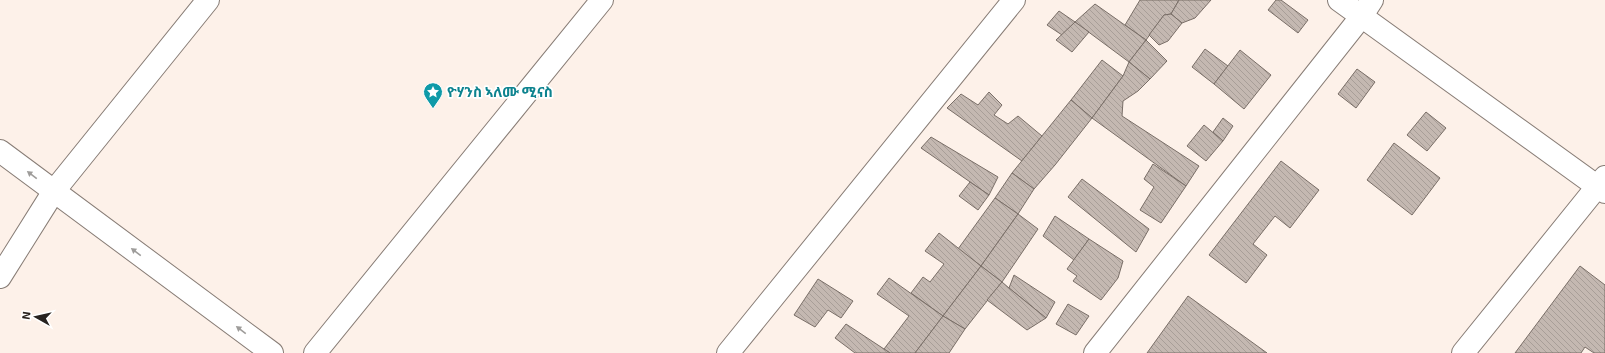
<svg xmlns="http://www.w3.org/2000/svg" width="1605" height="353" font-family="'Exo 2','Noto Sans Ethiopic',sans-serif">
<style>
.building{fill:url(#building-back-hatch);stroke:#796e67}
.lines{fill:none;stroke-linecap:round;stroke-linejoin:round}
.minor-casing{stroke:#887d76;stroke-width:24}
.tertiary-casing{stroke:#887d76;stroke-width:24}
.minor{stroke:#fff;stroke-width:22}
.tertiary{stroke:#fff;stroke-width:22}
.oneway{fill:#9e9c9a}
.labels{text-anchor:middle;stroke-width:3.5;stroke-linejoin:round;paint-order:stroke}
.culture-label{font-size:14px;font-weight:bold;fill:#0d838f;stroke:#fff;text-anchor:start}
</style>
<defs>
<pattern id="building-back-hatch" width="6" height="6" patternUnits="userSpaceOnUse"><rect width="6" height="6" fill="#c4b8b1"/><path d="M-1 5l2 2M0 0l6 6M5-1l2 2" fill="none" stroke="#a89e98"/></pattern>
</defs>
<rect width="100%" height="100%" fill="#fdf1e9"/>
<g class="building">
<polygon points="1140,0 1179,0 1171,14 1164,15 1146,40 1125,25"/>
<polygon points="1179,0 1211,0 1195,18 1182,23 1171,14"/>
<polygon points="1276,0 1281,0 1308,20 1298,33 1268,10"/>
<polygon points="1095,4 1146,40 1129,62 1075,22"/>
<polygon points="1059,11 1075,22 1062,35 1047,25"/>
<polygon points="1171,14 1182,23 1168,41 1159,45 1149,35 1164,15"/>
<polygon points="1075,22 1089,32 1072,52 1056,40"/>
<polygon points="1146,40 1167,61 1150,79 1129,62"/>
<polygon points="1205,49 1228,66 1214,84 1192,67"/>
<polygon points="1240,50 1271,75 1244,109 1214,84"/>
<polygon points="1102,60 1123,76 1092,118 1071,100"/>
<polygon points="1129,62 1150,79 1138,91 1123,101 1122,116 1199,166 1186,186 1092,118 1123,76"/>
<polygon points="1357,69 1375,82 1356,108 1338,94"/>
<polygon points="989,92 1002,105 994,115 1008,124 1018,116 1042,136 1022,161 947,108 961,94 978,105"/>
<polygon points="1071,100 1092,118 1055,165 1034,189 1012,173"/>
<polygon points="1426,112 1446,128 1427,151 1407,135"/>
<polygon points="1223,118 1233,126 1223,141 1213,132"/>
<polygon points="1204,125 1223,141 1206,161 1187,146"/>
<polygon points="931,137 998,177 989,195 921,148"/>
<polygon points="1394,143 1440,178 1412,215 1367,180"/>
<polygon points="1281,161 1319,190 1290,228 1275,216 1253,244 1267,255 1246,283 1209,255"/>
<polygon points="1153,164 1186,186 1161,223 1140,210 1154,187 1144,179"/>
<polygon points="1012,173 1034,189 1018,214 995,198"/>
<polygon points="1082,179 1149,229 1136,252 1068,197"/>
<polygon points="970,182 989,195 978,210 959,196"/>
<polygon points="995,198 1018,214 981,266 958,249"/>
<polygon points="1018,214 1038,229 1002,282 981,266"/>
<polygon points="1055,216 1089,239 1074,260 1043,236"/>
<polygon points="939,233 981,266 943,316 911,293 923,277 930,282 944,264 925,251"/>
<polygon points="1089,239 1123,261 1118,278 1101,300 1073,281 1077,276 1067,269"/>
<polygon points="981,266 1002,282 965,329 943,316"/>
<polygon points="1580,266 1605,285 1605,353 1594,353 1585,347 1581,353 1515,353"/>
<polygon points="1014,275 1055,302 1046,318 1009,288"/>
<polygon points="889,278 943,316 915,353 890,353 884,349 909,316 877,294"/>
<polygon points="818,279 853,301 841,318 828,310 815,327 794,315"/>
<polygon points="1002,282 1009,288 1046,318 1027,330 987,300"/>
<polygon points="1188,296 1267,353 1147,353"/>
<polygon points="1068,304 1089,316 1076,335 1056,324"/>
<polygon points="943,316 965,329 949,353 915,353"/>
<polygon points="846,324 884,349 890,353 855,353 835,338"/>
</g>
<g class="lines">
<defs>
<g id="minor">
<polyline points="1339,0 1605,192"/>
<polyline points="0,277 54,191 208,0"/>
<polyline points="315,353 602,0"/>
<polyline points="728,353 1014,0"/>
<polyline points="1095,353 1361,17 1372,0"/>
<polyline points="1463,353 1605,177"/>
</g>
<polyline id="tertiary" points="0,151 272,353"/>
</defs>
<use href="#minor" class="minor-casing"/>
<use href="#tertiary" class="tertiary-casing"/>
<use href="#minor" class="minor"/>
<use href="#tertiary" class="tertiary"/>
</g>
<defs><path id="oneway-solid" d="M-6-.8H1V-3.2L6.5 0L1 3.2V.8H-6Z"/></defs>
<g class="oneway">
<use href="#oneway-solid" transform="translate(32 175) rotate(-143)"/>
<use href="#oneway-solid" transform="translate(136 252) rotate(-143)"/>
<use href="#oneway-solid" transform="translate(241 330) rotate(-143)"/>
</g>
<defs>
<symbol id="sight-pin" viewBox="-11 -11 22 30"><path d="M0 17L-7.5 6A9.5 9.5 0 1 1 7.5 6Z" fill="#0f9aa8" stroke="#fff"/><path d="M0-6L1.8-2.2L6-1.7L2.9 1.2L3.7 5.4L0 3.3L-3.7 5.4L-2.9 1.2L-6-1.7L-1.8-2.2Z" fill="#fff"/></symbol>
</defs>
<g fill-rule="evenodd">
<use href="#sight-pin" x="422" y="81" width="22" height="30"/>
</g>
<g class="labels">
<g class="culture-label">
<text x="447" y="97">ዮሃንስ ኣለሙ ሚናስ</text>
</g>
</g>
<g transform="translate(36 317) rotate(278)" stroke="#ffffff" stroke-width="3" paint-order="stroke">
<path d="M0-3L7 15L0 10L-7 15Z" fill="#27221f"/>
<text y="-6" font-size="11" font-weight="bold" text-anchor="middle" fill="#27221f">N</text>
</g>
</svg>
